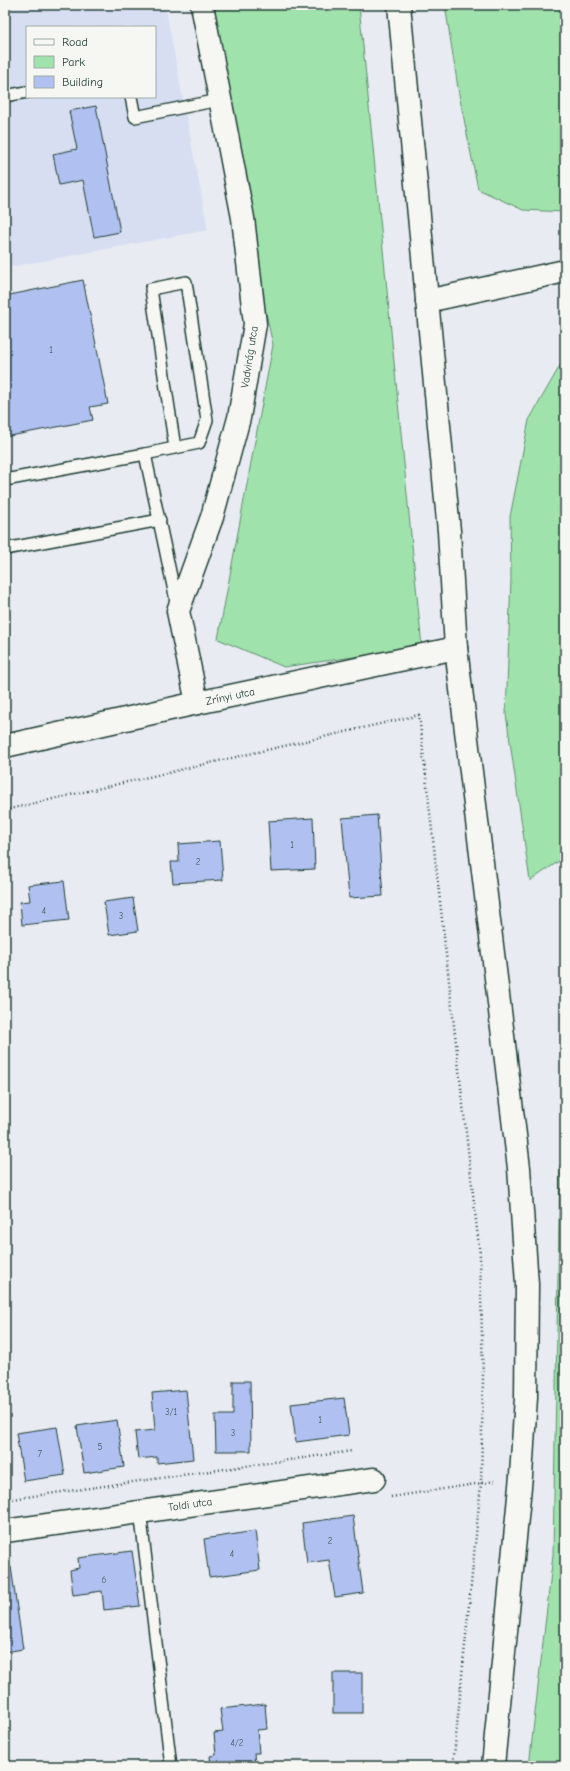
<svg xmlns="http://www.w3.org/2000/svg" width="570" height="1771" font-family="'Comic Neue',sans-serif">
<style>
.built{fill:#d7def2;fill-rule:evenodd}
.green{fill:#a0e2ac;stroke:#609070}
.building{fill:#b0c1f1;stroke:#1f3d34}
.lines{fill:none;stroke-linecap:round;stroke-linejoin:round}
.service-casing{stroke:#1f3d34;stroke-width:14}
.minor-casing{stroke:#1f3d34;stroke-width:25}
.secondary-casing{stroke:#1f3d34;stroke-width:25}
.primary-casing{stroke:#1f3d34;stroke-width:25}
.path{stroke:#1f3d34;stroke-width:2.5;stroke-dasharray:1 3;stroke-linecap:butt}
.service{stroke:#f6f6f2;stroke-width:11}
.minor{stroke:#f6f6f2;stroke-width:22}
.secondary{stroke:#f6f6f2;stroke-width:22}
.primary{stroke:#f6f6f2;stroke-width:22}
.labels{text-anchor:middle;stroke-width:4;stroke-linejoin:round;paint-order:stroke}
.number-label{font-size:9px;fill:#435e63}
.street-label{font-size:11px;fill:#1f3d34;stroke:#f6f6f2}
</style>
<rect width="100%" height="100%" fill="#e8ebf2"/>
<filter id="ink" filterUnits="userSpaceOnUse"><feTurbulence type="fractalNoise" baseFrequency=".025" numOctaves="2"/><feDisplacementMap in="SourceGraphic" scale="8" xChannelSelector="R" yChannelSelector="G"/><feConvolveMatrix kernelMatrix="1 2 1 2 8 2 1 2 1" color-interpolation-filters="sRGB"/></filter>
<g filter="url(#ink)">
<path class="built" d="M5,5h160l43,225 -203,38zM27,27h128v70h-128z"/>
<g class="green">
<polygon points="201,5 359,5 422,647 284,667 218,639 273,345 219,100"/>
<polygon points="445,5 565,5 565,212 523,210 478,189 459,94"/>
<polygon points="565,357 565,857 530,881 506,714 511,578 510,517 529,420"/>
<polygon points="560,1165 565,1169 565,1766 529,1766 553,1555"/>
</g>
<g class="building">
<polygon points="96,106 120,232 94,237 83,180 59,185 53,154 77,149 69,111"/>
<polygon points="83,280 108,404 90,407 93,420 5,437 5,296"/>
<polygon points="377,815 383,896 349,898 342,818"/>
<polygon points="313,818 315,869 271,871 268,821"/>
<polygon points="220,841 223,880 173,883 171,862 179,862 178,844"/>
<polygon points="64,881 69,920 22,925 20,902 30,901 28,885"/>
<polygon points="133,898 138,931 109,935 104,902"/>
<polygon points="233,1381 250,1381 251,1451 216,1451 215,1415 233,1415"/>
<polygon points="186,1390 193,1459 157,1463 157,1457 138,1459 135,1432 155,1430 152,1393"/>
<polygon points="344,1398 349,1435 296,1442 291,1404"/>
<polygon points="117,1420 124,1467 84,1473 77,1426"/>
<polygon points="57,1427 65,1475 24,1481 16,1433"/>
<polygon points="353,1516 363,1593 335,1597 329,1560 307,1563 302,1523"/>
<polygon points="255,1531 260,1570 209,1577 204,1539"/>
<polygon points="132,1551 140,1606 104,1610 102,1591 73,1595 70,1570 79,1568 78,1558"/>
<polygon points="11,1567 23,1649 5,1652 5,1568"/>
<rect x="333" y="1673" width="29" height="40"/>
<polygon points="265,1704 267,1729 257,1730 259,1753 254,1753 255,1766 211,1766 210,1756 216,1755 214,1733 223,1732 220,1709"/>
</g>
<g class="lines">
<defs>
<g id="service">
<polyline points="5,96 27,92"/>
<polyline points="131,97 135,117 219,100"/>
<polyline points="145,454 199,443 207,420 186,282 151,289 175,448"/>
<polyline points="5,480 145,454 177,605"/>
<polyline points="5,549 160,520"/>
<polyline points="140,1511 171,1766"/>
</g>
<g id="minor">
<polyline points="197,703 178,611 212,517 239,418 255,324 243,218 202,5"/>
<polyline points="5,1531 374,1479"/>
</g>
<g id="secondary">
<polyline points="427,301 565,271"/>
<polyline points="5,746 197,703 456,648"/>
</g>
<polyline id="primary" points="399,5 449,531 456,648 519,1168 527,1284 526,1397 521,1476 493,1766"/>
</defs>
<use href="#service" class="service-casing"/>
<use href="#minor" class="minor-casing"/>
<use href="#secondary" class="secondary-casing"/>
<use href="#primary" class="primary-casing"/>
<g class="path">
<polyline points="5,810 419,715 480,1256 483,1378 481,1484 453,1766"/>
<polyline points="391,1497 495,1481"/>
<polyline points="5,1500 352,1451"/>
</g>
<use href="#service" class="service"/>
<use href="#minor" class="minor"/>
<use href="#secondary" class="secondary"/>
<use href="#primary" class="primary"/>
</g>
</g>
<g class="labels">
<g class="number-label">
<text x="51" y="353">1</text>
<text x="292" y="848">1</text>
<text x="198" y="865">2</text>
<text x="44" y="914">4</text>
<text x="121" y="919">3</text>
<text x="171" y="1415">3/1</text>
<text x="320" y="1423">1</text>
<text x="233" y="1436">3</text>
<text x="100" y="1450">5</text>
<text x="40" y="1457">7</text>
<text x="330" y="1544">2</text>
<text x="232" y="1557">4</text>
<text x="104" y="1583">6</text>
<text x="237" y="1746">4/2</text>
</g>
<g class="street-label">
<text transform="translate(249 357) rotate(-81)" y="4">Vadvirág utca</text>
<text transform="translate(230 696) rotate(-12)" y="4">Zrínyi utca</text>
<text transform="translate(190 1504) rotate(-8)" y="4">Toldi utca</text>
</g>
</g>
<rect width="570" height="1771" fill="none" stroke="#f6f6f2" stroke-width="20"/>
<rect x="10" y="10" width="550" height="1751" fill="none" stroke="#1f3d34" stroke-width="1.5" filter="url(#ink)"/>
<rect x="26" y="26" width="130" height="72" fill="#f6f6f2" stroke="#a0aca6"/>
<rect x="34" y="39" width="20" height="6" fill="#f6f6f2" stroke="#a0aca6"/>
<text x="62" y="46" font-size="12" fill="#1f3d34">Road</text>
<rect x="34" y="56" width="20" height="12" fill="#a0e2ac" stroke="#a0aca6"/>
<text x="62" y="66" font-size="12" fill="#1f3d34">Park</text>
<rect x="34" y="76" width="20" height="12" fill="#b0c1f1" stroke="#a0aca6"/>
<text x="62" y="86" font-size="12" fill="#1f3d34">Building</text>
</svg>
